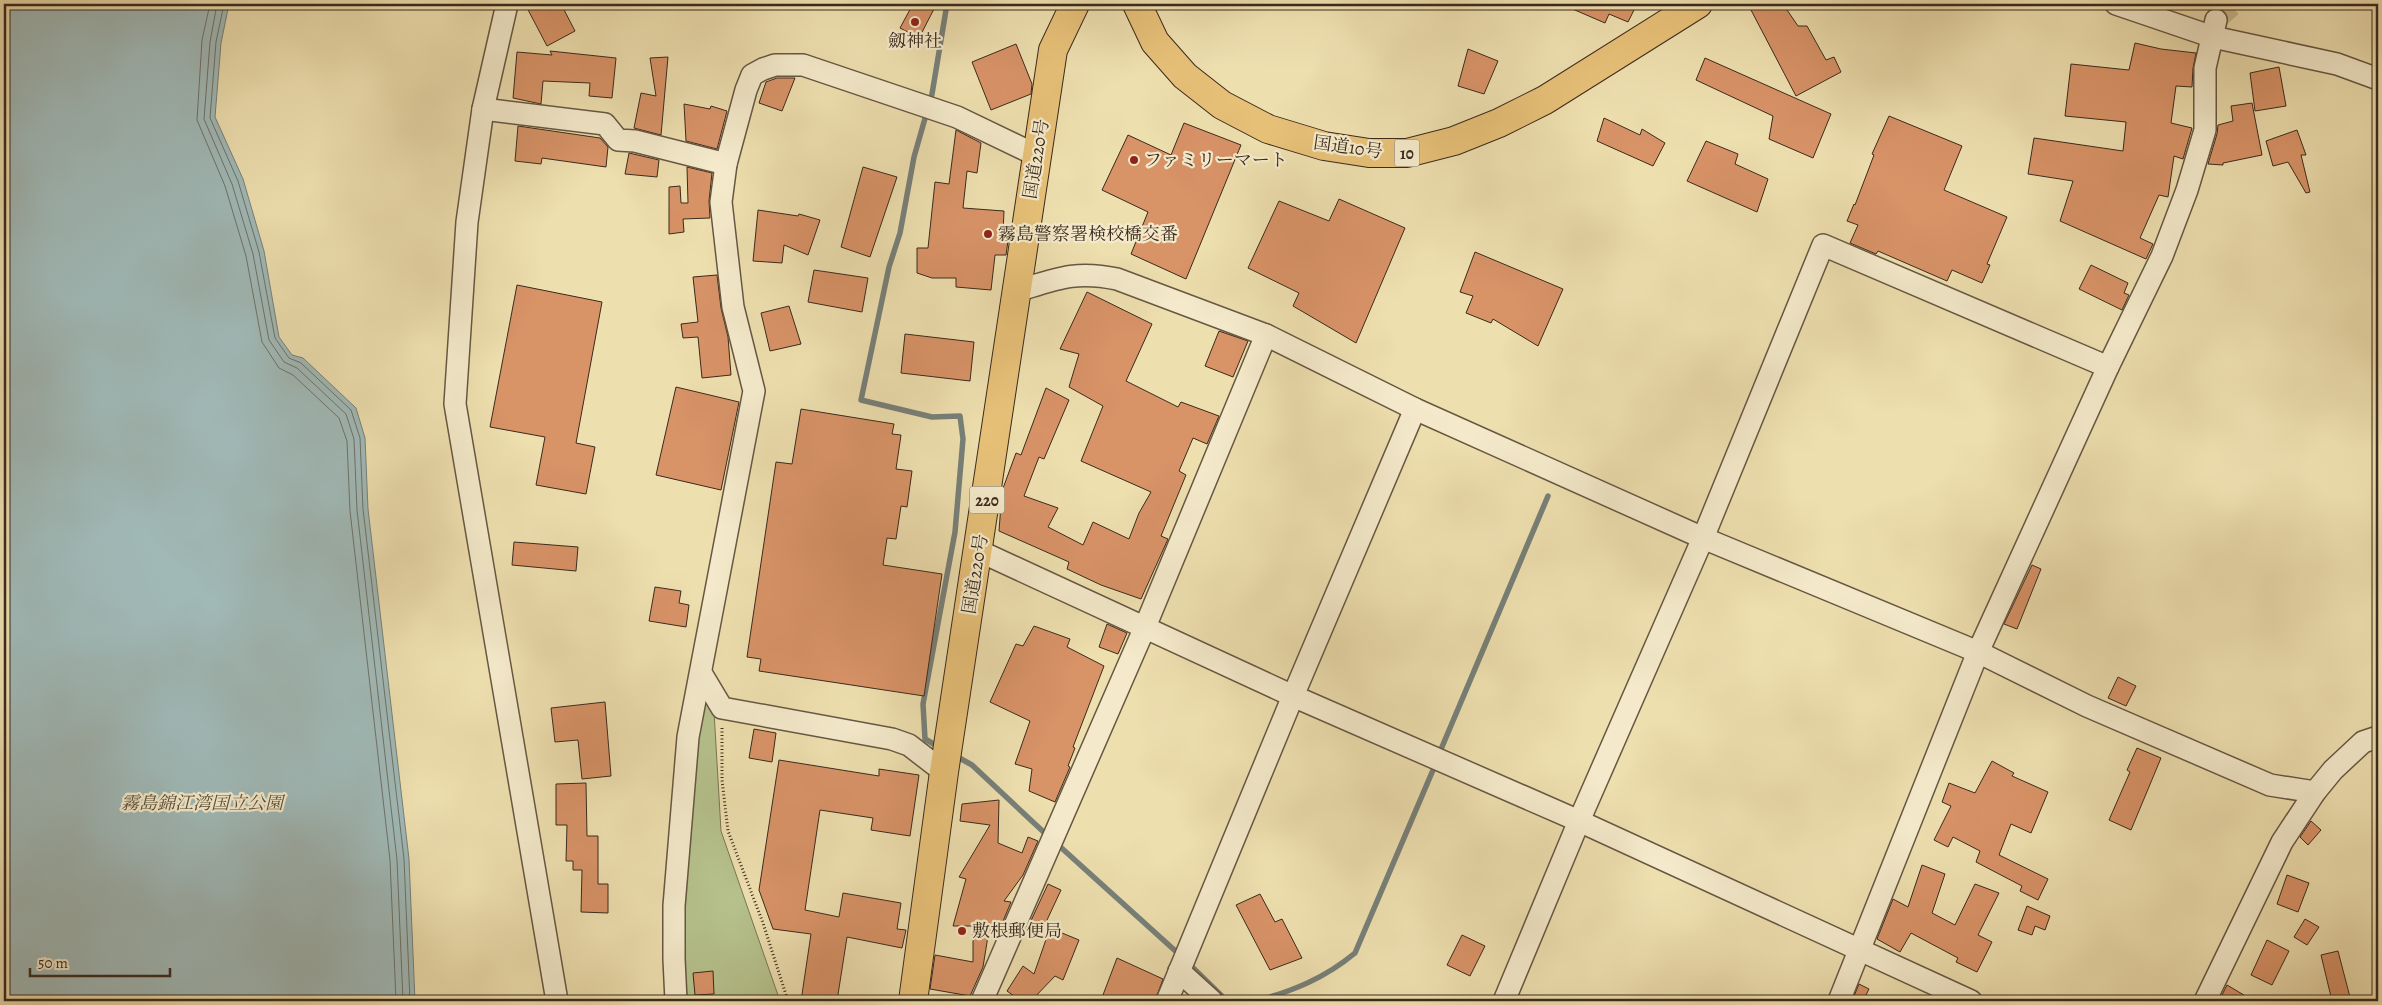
<svg xmlns="http://www.w3.org/2000/svg" width="2382" height="1005" font-family="Alegreya,'Noto Serif JP',serif">
<style>
.green{fill:#b6c28c;stroke:#787654}
.water{fill:#a0b9b7;stroke:#778079}
.lines{fill:none;stroke-linecap:round;stroke-linejoin:round}
.shore{stroke:#6d726a;stroke-width:1}
.stream{stroke:#778079;stroke-width:5.5}
.building{fill:#d89367;stroke:#3a2a1d}
.minor-tunnel{stroke:#cabb92;stroke-width:21;stroke-dasharray:21 11;stroke-linecap:butt}
.minor-casing{stroke:#675742;stroke-width:24}
.highway-casing{stroke:#3a2a1d;stroke-width:30}
.path{stroke:#3a2a1d;stroke-width:3;stroke-dasharray:1 2.5;stroke-linecap:butt}
.minor{stroke:#f4eacb;stroke-width:21}
.highway{stroke:#e7c078;stroke-width:28}
.poi-dot{fill:#8f2418;stroke:#f4eacb;stroke-width:2}
.labels{text-anchor:middle;stroke-width:4.5;stroke-linejoin:round;paint-order:stroke}
.shield{fill:#f4eacb;stroke:#726451;stroke-width:1}
.shield-label{font-size:16px;font-weight:bold;fill:#3a2a1d}
.poi-label{font-size:18px;fill:#3a2a1d;stroke:#f4eacb;text-anchor:start}
.street-label{font-size:18px;fill:#3a2a1d;stroke:#f4eacb}
.park-label{font-size:18px;font-style:italic;fill:#595039;stroke:#f4eacb}
</style>
<rect width="100%" height="100%" fill="#eedfaf"/>
<filter id="stains"><feTurbulence type="fractalNoise" baseFrequency=".004" numOctaves="4"/><feColorMatrix values="0 0 0 0 .2 0 0 0 0 .09 0 0 0 0 .02 0 0 0 .5 -.17"/></filter>
<radialGradient id="worn" r=".72"><stop offset=".6" stop-color="#630" stop-opacity="0"/><stop offset="1" stop-color="#630" stop-opacity=".3"/></radialGradient>
<polygon class="green" points="703,696 714,711 721,831 780,1001 685,1001 680,904"/>
<polygon class="water" points="4,4 229,4 221,43 215,117 243,179 264,251 279,337 292,355 303,358 356,408 365,438 368,509 409,859 415,1001 4,1001"/>
<g class="lines">
<g class="shore">
<polyline points="210,4 202,40 197,120 225,186 246,256 262,342 279,368 293,375 339,418 347,441 350,511 390,860 396,1001"/>
<polyline points="217,4 210,42 204,119 232,184 253,254 269,340 284,362 297,368 346,414 354,439 357,510 397,860 403,1001"/>
<polyline points="224,4 216,42 210,118 238,181 259,252 275,338 289,358 301,363 351,410 360,438 363,509 404,859 410,1001"/>
</g>
<g class="stream">
<polyline points="939,747 925,739 923,704 955,532 963,439 960,416 932,417 861,400 889,267 900,233 914,157 932,94 947,4"/>
<polyline points="1439,754 1548,496"/>
<polyline points="954,755 972,765 1049,837"/>
<polyline points="1056,843 1181,956"/>
<polyline points="1187,962 1227,1001"/>
<path d="M1256,1001c37,-10 69,-23 99,-48l81,-190"/>
</g>
</g>
<g class="building">
<polygon points="525,4 561,4 575,31 547,46"/>
<polygon points="913,4 924,4 934,9 919,38 900,28"/>
<polygon points="1561,4 1637,4 1628,22 1609,14 1605,23"/>
<polygon points="1762,4 1783,4 1798,26 1807,26 1826,60 1834,57 1841,72 1796,96 1751,10"/>
<polygon points="2135,43 2161,49 2196,53 2193,68 2192,87 2176,86 2171,123 2192,128 2183,159 2174,156 2168,197 2159,195 2140,238 2153,244 2146,259 2060,221 2073,181 2028,174 2034,138 2123,151 2126,122 2065,116 2071,64 2129,70"/>
<polygon points="1016,44 1032,84 1031,94 991,110 972,62"/>
<polygon points="1468,49 1498,61 1484,94 1458,86"/>
<polygon points="550,51 616,58 612,98 589,96 590,83 543,81 541,104 513,98 517,52 552,55"/>
<polygon points="668,57 661,135 634,128 641,93 656,96 650,58"/>
<polygon points="1705,58 1831,114 1813,158 1769,139 1773,116 1696,80"/>
<polygon points="2279,67 2286,106 2255,111 2250,73"/>
<polygon points="777,78 795,78 782,111 759,103 766,82"/>
<polygon points="2252,103 2262,155 2223,163 2223,165 2208,164 2217,134 2218,125 2233,121 2231,106"/>
<polygon points="684,104 710,109 711,106 727,111 717,149 686,141"/>
<polygon points="1889,116 1962,146 1944,190 2007,217 1987,264 1990,265 1982,283 1952,270 1947,281 1878,251 1876,254 1850,243 1858,225 1847,221 1854,204 1855,205 1874,155 1872,154"/>
<polygon points="1604,118 1640,135 1642,129 1665,143 1653,166 1597,141"/>
<polygon points="1184,123 1241,145 1186,279 1131,254 1148,212 1102,190 1128,135 1171,155"/>
<polygon points="518,126 600,138 608,147 606,167 542,158 541,164 515,161"/>
<polygon points="956,130 981,143 977,173 967,171 963,208 1004,211 1003,234 1009,234 1006,255 995,255 991,290 956,287 956,278 932,278 917,273 917,248 928,248 935,182 949,184"/>
<polygon points="2297,130 2306,155 2301,155 2310,192 2306,193 2288,162 2273,166 2266,141"/>
<polygon points="1706,141 1738,154 1735,164 1768,179 1757,212 1687,181"/>
<polygon points="629,153 659,160 657,177 625,174"/>
<polygon points="687,167 712,173 709,201 710,218 683,219 684,232 669,234 669,187 680,186 681,203 688,203"/>
<polygon points="863,167 897,177 870,257 841,247"/>
<polygon points="1339,199 1405,228 1356,343 1293,306 1299,293 1248,268 1279,201 1329,221"/>
<polygon points="758,210 798,216 799,214 820,220 808,255 784,245 782,263 753,261"/>
<polygon points="1475,252 1563,289 1538,346 1493,319 1491,323 1466,313 1473,296 1460,292"/>
<polygon points="2091,265 2128,283 2124,293 2129,295 2122,310 2079,289"/>
<polygon points="814,270 868,278 862,312 808,302"/>
<polygon points="717,275 721,308 728,337 731,375 702,378 698,337 683,338 681,324 698,322 693,277"/>
<polygon points="517,285 602,302 576,443 595,447 586,494 536,485 545,437 490,427"/>
<polygon points="1087,292 1152,324 1126,381 1178,407 1181,402 1219,416 1207,444 1193,438 1179,471 1186,475 1161,536 1168,539 1141,599 1101,585 1067,569 1069,562 999,531 1002,491 1016,453 1021,455 1046,388 1069,400 1044,459 1039,457 1024,496 1058,508 1048,527 1083,545 1093,522 1129,539 1139,513 1151,492 1081,461 1103,406 1069,387 1079,354 1060,349"/>
<polygon points="789,306 801,344 770,351 761,313"/>
<polygon points="1219,331 1248,341 1233,377 1205,366"/>
<polygon points="905,334 974,342 970,381 901,373"/>
<polygon points="676,387 739,402 721,490 656,475"/>
<polygon points="801,409 894,424 892,434 901,435 896,469 912,471 907,507 901,506 896,539 887,538 883,565 942,574 924,696 759,671 761,659 747,657 776,462 792,464"/>
<polygon points="514,542 578,547 576,571 512,565"/>
<polygon points="2032,565 2041,569 2017,629 2004,624"/>
<polygon points="655,587 681,591 679,603 689,605 686,627 649,621"/>
<polygon points="1107,624 1127,633 1118,654 1099,647"/>
<polygon points="1034,626 1070,639 1067,647 1104,666 1073,747 1075,748 1068,766 1070,767 1055,802 1029,791 1032,769 1015,764 1030,721 990,702 1016,644 1023,646"/>
<polygon points="2118,677 2136,686 2126,706 2108,698"/>
<polygon points="605,702 611,776 582,779 578,740 555,742 551,708"/>
<polygon points="754,729 776,733 772,762 749,758"/>
<polygon points="2137,748 2161,758 2131,830 2109,820 2130,772 2127,770"/>
<polygon points="779,760 879,776 879,769 919,775 910,836 871,830 873,818 820,810 805,910 839,917 843,893 901,903 897,929 906,930 902,948 847,937 837,1001 801,1001 811,934 773,929 759,890"/>
<polygon points="1992,761 2014,773 2012,776 2048,792 2031,833 2011,824 1999,855 2048,879 2038,900 2020,891 2022,886 1976,862 1980,851 1953,837 1948,847 1934,840 1951,806 1942,802 1949,783 1975,793"/>
<polygon points="586,783 587,836 598,836 598,884 608,884 608,913 581,912 582,870 573,870 573,861 566,861 567,825 556,825 556,784"/>
<polygon points="999,800 998,843 1022,853 1028,837 1038,841 1023,875 1004,901 1011,902 996,938 988,936 983,967 970,996 930,989 935,955 973,962 973,926 953,926 966,879 959,877 990,825 960,821 962,804"/>
<polygon points="2311,821 2321,830 2308,845 2300,837"/>
<polygon points="1922,865 1945,874 1932,913 1955,925 1975,884 1999,893 1978,935 1992,942 1977,972 1956,962 1958,958 1911,933 1900,952 1877,939 1893,899 1908,907"/>
<polygon points="2287,875 2309,883 2298,912 2277,904"/>
<polygon points="1048,884 1061,890 1040,935 1028,927"/>
<polygon points="1260,894 1275,922 1282,919 1302,958 1270,970 1236,905"/>
<polygon points="2027,906 2050,916 2045,930 2035,926 2032,935 2018,930"/>
<polygon points="2305,919 2319,927 2307,945 2294,937"/>
<polygon points="1050,928 1079,940 1063,980 1055,976 1031,1001 1021,1001 1007,991 1023,966 1034,974"/>
<polygon points="1462,935 1485,946 1470,976 1447,965"/>
<polygon points="2267,940 2289,951 2272,985 2251,975"/>
<polygon points="2338,951 2351,1001 2332,1001 2321,955"/>
<polygon points="1117,958 1163,979 1155,1001 1117,1001 1103,995"/>
<polygon points="713,971 714,994 695,995 693,973"/>
<polygon points="1859,984 1869,989 1863,1001 1852,1001"/>
<polygon points="2227,985 2254,1001 2219,1001"/>
</g>
<g class="lines">
<polyline class="minor-tunnel" points="2216,20 2234,4"/>
<defs>
<g id="minor">
<polyline points="507,4 483,109 467,222 455,404 557,1001"/>
<polyline points="2116,4 2213,37 2337,64 2378,79"/>
<polyline points="483,109 605,124 618,140 635,141 726,164"/>
<path d="M1017,291c39,-12 58,-21 100,-12l149,56 149,74 288,129 275,114 109,54 183,79 45,7"/>
<polyline points="979,551 1293,696 1579,821 1971,1001"/>
<polyline points="701,673 722,708 892,739 909,745 944,772"/>
<polyline points="1179,971 1212,1001"/>
<polyline points="676,1001 674,959 674,906 688,737 754,391 733,307 721,202 726,164 746,90 752,75 763,69 775,65 803,65 957,117 1036,155"/>
<polyline points="982,1001 1145,627 1266,335"/>
<polyline points="1167,1001 1293,696 1415,409"/>
<polyline points="1504,1001 1579,821 1703,538 1823,245 2108,367"/>
<polyline points="1839,1001 1978,652 2108,367 2162,256 2187,190 2205,130 2205,68 2216,20"/>
<polyline points="2205,1001 2282,842 2315,792 2333,770 2363,742 2378,737"/>
</g>
<g id="highway">
<polyline points="1137,4 1155,42 1185,76 1222,105 1268,129 1324,146 1369,153 1407,153 1454,141 1499,123 1545,100 1698,4"/>
<polyline points="913,1001 944,772 1053,50 1075,4"/>
</g>
</defs>
<use href="#minor" class="minor-casing"/>
<use href="#highway" class="highway-casing"/>
<polyline class="path" points="722,728 722,780 728,831 763,923 788,1001"/>
<use href="#minor" class="minor"/>
<use href="#highway" class="highway"/>
</g>
<g class="poi-dot">
<circle cx="915" cy="22" r="5"/>
<circle cx="1134" cy="160" r="5"/>
<circle cx="988" cy="234" r="5"/>
<circle cx="962" cy="931" r="5"/>
</g>
<g class="labels">
<g class="shield">
<rect x="1394.5" y="139.5" width="25" height="27" rx="4"/>
<rect x="969.5" y="486.5" width="35" height="27" rx="4"/>
</g>
<g class="shield-label">
<text x="1407" y="159">10</text>
<text x="987" y="506">220</text>
</g>
<g class="poi-label">
<text x="915" y="47" text-anchor="middle">劔神社</text>
<text x="1144" y="166">ファミリーマート</text>
<text x="998" y="240">霧島警察署検校橋交番</text>
<text x="972" y="937">敷根郵便局</text>
</g>
<g class="street-label">
<text transform="translate(1348 147) rotate(8)" y="6">国道10号</text>
<text transform="translate(1036 159) rotate(-81)" y="6">国道220号</text>
<text transform="translate(975 574) rotate(-81)" y="6">国道220号</text>
</g>
<g class="park-label">
<text x="202" y="809">霧島錦江湾国立公園</text>
</g>
</g>
<rect width="2382" height="1005" fill="none" stroke="#eedfaf" stroke-width="20"/>
<rect x="5" y="5" width="2372" height="995" fill="none" stroke="#3a2a1d" stroke-width="2.5"/>
<rect x="10" y="10" width="2362" height="985" fill="none" stroke="#3a2a1d"/>
<path d="M30 968v8h140v-8" fill="none" stroke="#3a2a1d" stroke-width="2.5"/>
<text x="38" y="968" font-size="15" fill="#3a2a1d" stroke="#f4eacb" stroke-width="4" paint-order="stroke">50 m</text>
<rect width="100%" height="100%" filter="url(#stains)"/>
<rect width="100%" height="100%" fill="url(#worn)"/>
</svg>
